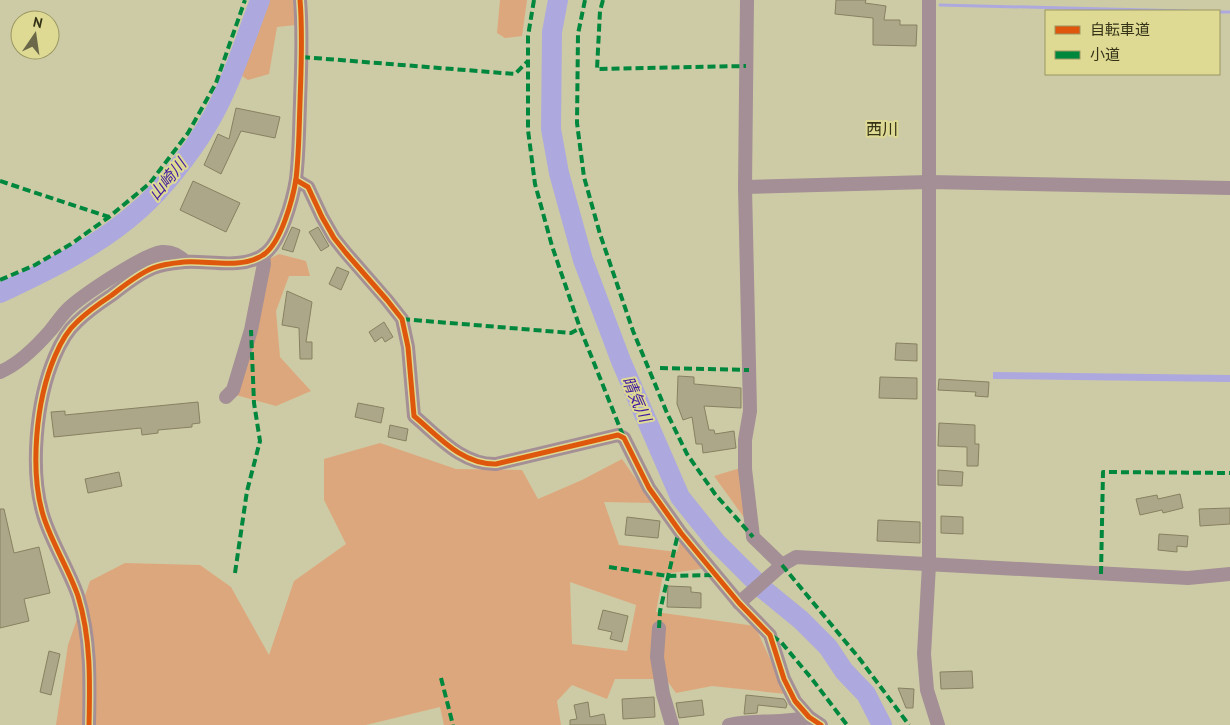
<svg xmlns="http://www.w3.org/2000/svg" width="1230" height="725" font-family="'PT Sans','Noto Sans JP',sans-serif">
<style>
.green{fill:#dda77d;fill-rule:evenodd}
.water{fill:#ada9de}
.lines{fill:none;stroke-linecap:round;stroke-linejoin:round}
.stream{stroke:#ada9de;stroke-width:3}
.river{stroke:#ada9de;stroke-width:20}
.building{fill:#ada789;stroke:#878161}
.minor{stroke:#a38f95;stroke-width:14}
.quiet{stroke:#00873e;stroke-width:4;stroke-dasharray:8 4;stroke-linecap:butt}
.cycleway-casing{stroke:#deda94;stroke-width:8}
.cycleway{stroke:#df570d;stroke-width:5}
.labels{text-anchor:middle;stroke-width:4;stroke-linejoin:round;paint-order:stroke}
.neighbourhood-label{font-size:16px;fill:#353317;stroke:#deda94}
.water-label{font-size:16px;font-style:italic;fill:#4119a2;stroke:#deda94}
</style>
<rect width="100%" height="100%" fill="#cdcba5"/>
<g class="green">
<polygon points="265,0 293,0 296,25 277,27 269,74 248,80 236,72"/>
<polygon points="500,0 527,0 522,36 505,38 497,33"/>
<polygon points="279,254 306,261 310,276 289,276 276,311 280,357 311,391 276,406 236,395 246,359 247,315 257,265"/>
<path d="M380,443l76,26 66,1 16,29 44,-19 40,-21 31,44 -49,-1 15,43 58,7 4,-13 27,29 -45,6 -7,38 99,14 31,68 -74,-8 -36,7 -10,-14h-51l-8,20 -35,-14 -15,16 4,24h-117l-4,-18 -74,18h-310l12,-80 22,-64 35,-18 75,2 31,22 38,68 25,-74 52,-37 -22,-44v-41zM570,582l66,23 -9,46 -55,-7z"/>
<polygon points="747,466 756,534 714,476"/>
</g>
<polygon class="water" points="993,372 1230,375 1230,382 993,379"/>
<g class="lines">
<g class="stream">
<polyline points="940,5 1188,11"/>
<polyline points="1219,12 1230,12"/>
</g>
<g class="river">
<polyline points="558,0 552,32 551,129 559,173 583,260 621,361 680,497 716,542 763,589 801,620 828,647 844,671 866,694 882,725"/>
<path d="M0,293c49,-23 99,-47 140,-84 23,-20 51,-56 67,-83 23,-38 37,-84 53,-126"/>
</g>
</g>
<g class="building">
<polygon points="836,0 866,0 865,3 886,6 884,20 900,20 900,25 917,25 916,46 873,45 873,18 835,14"/>
<polygon points="236,108 280,117 275,138 241,131 221,174 204,165 218,134 229,139"/>
<polygon points="193,181 240,203 226,232 180,210"/>
<polygon points="292,227 300,230 293,252 282,249"/>
<polygon points="318,227 329,246 321,251 309,232"/>
<polygon points="337,267 349,272 341,290 329,284"/>
<polygon points="287,291 312,302 306,342 312,342 312,359 300,359 299,328 282,325"/>
<polygon points="384,322 393,337 385,342 382,337 375,342 369,332"/>
<polygon points="896,343 917,344 917,361 895,360"/>
<polygon points="678,376 694,377 694,384 741,388 741,408 704,406 709,430 714,430 715,434 734,431 736,448 703,453 702,444 696,444 692,417 683,420 677,404"/>
<polygon points="880,377 917,378 917,399 879,398"/>
<polygon points="939,379 989,382 988,397 975,396 976,392 938,390"/>
<polygon points="198,402 200,423 192,424 192,427 158,430 158,433 142,435 141,428 54,437 51,412 65,411 65,415"/>
<polygon points="358,403 384,408 381,423 355,417"/>
<polygon points="939,423 975,425 975,444 979,444 978,466 967,466 967,447 938,446"/>
<polygon points="390,425 408,429 406,441 388,437"/>
<polygon points="938,470 963,472 962,486 938,485"/>
<polygon points="119,472 122,486 88,493 85,479"/>
<polygon points="1180,494 1183,508 1163,513 1162,510 1140,515 1136,499 1157,495 1158,499"/>
<polygon points="1230,508 1230,524 1200,526 1199,509"/>
<polygon points="0,509 4,509 14,553 39,547 50,593 24,599 29,621 0,628"/>
<polygon points="941,516 963,517 963,534 941,533"/>
<polygon points="627,517 660,521 658,538 625,535"/>
<polygon points="878,520 920,522 920,543 877,541"/>
<polygon points="1159,534 1188,536 1187,547 1177,546 1177,552 1158,550"/>
<polygon points="668,586 691,587 691,592 701,593 701,608 667,607"/>
<polygon points="603,610 628,616 622,642 610,639 612,632 598,629"/>
<polygon points="49,651 60,654 51,695 40,692"/>
<polygon points="972,671 973,688 941,689 940,672"/>
<polygon points="898,688 914,689 913,708 906,708"/>
<polygon points="746,695 784,699 787,704 786,708 758,705 757,713 744,714"/>
<polygon points="654,697 655,717 623,719 622,699"/>
<polygon points="702,700 704,715 679,718 676,703"/>
<polygon points="588,702 590,717 604,714 606,725 570,725 570,720 577,719 574,705"/>
</g>
<g class="lines">
<g class="minor">
<polyline points="747,0 745,187 750,411 745,440 745,469 753,537 782,565"/>
<polyline points="929,0 929,565 924,654 927,690 938,725"/>
<path d="M296,180l12,7 14,30 12,21 12,15 41,47 15,19 6,28 6,69c24,20 48,49 82,48l122,-29 6,3 25,50 32,45 58,70 31,32 14,44 11,22 14,16 12,8"/>
<polyline points="745,187 929,182 1230,188"/>
<path d="M0,372c19,-8 36,-25 50,-41 6,-7 11,-15 17,-21 14,-14 77,-56 95,-58 10,-1 17,4 24,10"/>
<polyline points="226,397 233,390 251,330 264,264 263,255"/>
<polyline points="739,603 782,565 796,557 1188,578 1230,574"/>
<polyline points="659,628 657,657 663,694 672,725"/>
<path d="M89,725c1,-43 2,-87 -11,-129 -9,-26 -25,-51 -34,-78 -15,-46 -8,-118 11,-162 5,-12 12,-25 22,-34 10,-10 23,-19 35,-27 13,-10 26,-21 41,-27 9,-4 21,-5 31,-6 24,-2 56,8 79,-7 18,-11 30,-57 33,-76 3,-25 3,-51 4,-76 1,-34 3,-69 0,-103"/>
<path d="M729,725c27,-6 55,-1 80,-8"/>
</g>
<g class="quiet">
<polyline points="534,0 528,36 528,130 535,184 552,246 580,328 624,438"/>
<polyline points="585,0 578,34 577,123 584,177 600,234 633,331 667,413 687,454 715,494 753,537"/>
<polyline points="603,0 600,11 597,69 746,66"/>
<polyline points="302,57 515,74 528,61"/>
<polyline points="0,181 109,217"/>
<polyline points="0,280 35,265 71,244 109,217 150,183 188,133 216,83 245,0"/>
<polyline points="402,319 571,333 580,328"/>
<polyline points="660,368 749,370"/>
<polyline points="782,565 859,658 909,725"/>
<polyline points="609,567 668,576 717,575"/>
<polyline points="235,573 247,491 260,441 254,403 251,330"/>
<polyline points="1101,574 1103,472 1230,473"/>
<polyline points="659,628 660,611 677,538 681,533"/>
<polyline points="772,636 781,642 812,679 847,725"/>
<polyline points="441,678 453,725"/>
</g>
<defs>
<g id="cycleway">
<path d="M296,180l12,7 14,30 12,21 12,15 41,47 15,19 6,28 6,69c24,20 48,49 82,48l122,-29 6,3 25,50 32,45 58,70 31,32 14,44 11,22 14,16 12,8"/>
<path d="M89,725c1,-43 2,-87 -11,-129 -9,-26 -25,-51 -34,-78 -15,-46 -8,-118 11,-162 5,-12 12,-25 22,-34 10,-10 23,-19 35,-27 13,-10 26,-21 41,-27 9,-4 21,-5 31,-6 24,-2 56,8 79,-7 18,-11 30,-57 33,-76 3,-25 3,-51 4,-76 1,-34 3,-69 0,-103"/>
</g>
</defs>
<use href="#cycleway" class="cycleway-casing"/>
<use href="#cycleway" class="cycleway"/>
</g>
<g class="labels">
<g class="neighbourhood-label">
<text x="882" y="135">西川</text>
</g>
<g class="water-label">
<text transform="translate(167 179) rotate(-50)" y="6">山崎川</text>
<text transform="translate(637 399) rotate(66)" y="6">晴気川</text>
</g>
</g>
<rect x="1045" y="10" width="175" height="65" fill="#deda94" stroke="#9a9762"/>
<rect x="1055" y="26" width="25" height="8" fill="#df570d" stroke="#9a9762"/>
<text x="1090" y="35" font-size="15" fill="#353317">自転車道</text>
<rect x="1055" y="51" width="25" height="8" fill="#00873e" stroke="#9a9762"/>
<text x="1090" y="60" font-size="15" fill="#353317">小道</text>
<g transform="translate(35 35) rotate(13)"><circle r="24" fill="#deda94" stroke="#9a9762"/>
<path d="M0-4L9 19L0 12L-9 19Z" fill="#6a6849"/>
<text y="-8" font-size="14" font-weight="bold" text-anchor="middle" fill="#353317">N</text>
</g>
</svg>
